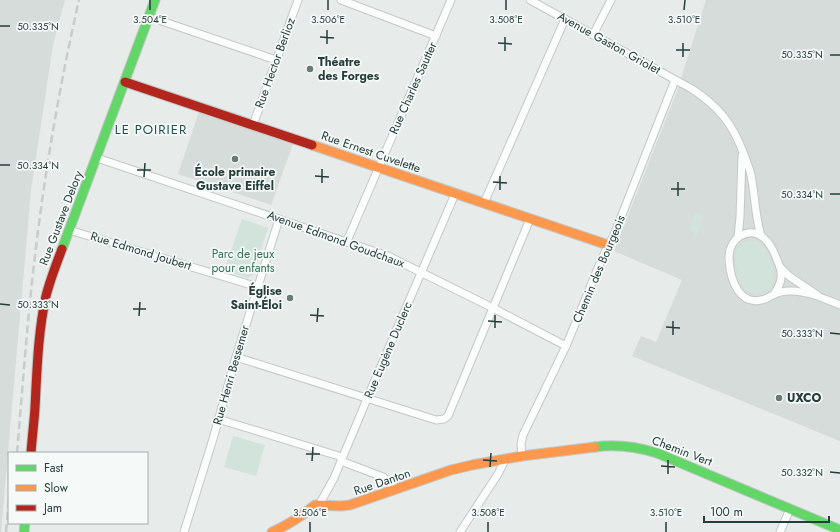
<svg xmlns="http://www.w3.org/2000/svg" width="840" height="532" font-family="Jost,sans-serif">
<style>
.built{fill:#d5dcda}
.green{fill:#d1e3da}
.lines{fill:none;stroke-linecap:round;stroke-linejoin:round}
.street-casing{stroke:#c4c8c7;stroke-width:9}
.fast-casing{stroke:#c1c7c5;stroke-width:11}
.slow-casing{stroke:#c1c7c5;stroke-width:11}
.jam-casing{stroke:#c1c7c5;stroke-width:11}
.street{stroke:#fbfcfc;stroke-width:7}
.fast{stroke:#63d668;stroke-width:9}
.slow{stroke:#ff974d;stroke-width:9}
.jam{stroke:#b3261e;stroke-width:9}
.rail{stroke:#c8cccb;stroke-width:2.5;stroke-dasharray:8 4;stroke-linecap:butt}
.ticks{fill:none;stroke:#253d3b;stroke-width:1.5}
.poi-dot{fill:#697a78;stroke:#f5f9f8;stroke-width:1.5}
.labels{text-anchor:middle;stroke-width:3.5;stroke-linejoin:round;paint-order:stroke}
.street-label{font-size:12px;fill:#253d3b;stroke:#f5f9f8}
.poi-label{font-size:12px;font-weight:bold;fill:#253d3b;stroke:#f5f9f8;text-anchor:start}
.park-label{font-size:12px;fill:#327156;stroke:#f5f9f8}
.neighbourhood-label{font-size:13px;letter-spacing:1px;fill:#224e4c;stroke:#f5f9f8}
.ticks-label{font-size:10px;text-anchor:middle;fill:#253d3b;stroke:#f5f9f8;stroke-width:3.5;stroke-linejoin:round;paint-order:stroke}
</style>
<rect width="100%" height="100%" fill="#e7ebea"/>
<g class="built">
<polygon points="0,0 65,0 53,45 31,190 1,532 0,532"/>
<polygon points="706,0 840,0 840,441 632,356 641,336 656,342 682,280 614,251 677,91"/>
<polygon points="199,112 293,144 271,205 178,174"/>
</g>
<g class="green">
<polygon points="695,212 704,215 697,236 689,229"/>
<polygon points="242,219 268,228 253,275 248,278 224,271"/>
<path d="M750,240c5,1 10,2 13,6 7,8 14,28 10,38 -3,5 -7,8 -12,9 -15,4 -21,-9 -24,-21 -2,-9 -4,-18 2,-26 3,-4 7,-5 11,-6z"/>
<polygon points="233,436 265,445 256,476 224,467"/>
</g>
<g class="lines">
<defs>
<g id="street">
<polyline points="341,0 436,36"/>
<path d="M530,0l162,89c26,17 40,34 51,63 3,8 6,15 8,23 4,20 4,41 10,61"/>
<polyline points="150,17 276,60"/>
<polyline points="593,35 611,0"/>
<polyline points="253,125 298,0"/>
<polyline points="97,158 388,256 493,308 566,346"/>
<polyline points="484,203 565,19"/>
<polyline points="69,230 258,287"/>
<polyline points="738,237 740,217 742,156"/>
<polyline points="347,241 451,0"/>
<polyline points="780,267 789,276 817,295"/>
<path d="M774,294c3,-5 7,-10 7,-16 1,-6 -1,-12 -4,-18 -5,-15 -17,-35 -37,-24 -8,5 -11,14 -11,23 1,20 10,49 36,40 3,-1 5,-3 8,-4 5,-3 12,-4 18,-4 17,0 34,8 49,14"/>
<polyline points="236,357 436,420 444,419 448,416 530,219"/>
<polyline points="218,419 342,457"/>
<polyline points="522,456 521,444 523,435 566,346 581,310 602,258 614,235 675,80"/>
<polyline points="341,461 383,477 397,489"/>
<polyline points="319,505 334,478 372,387 455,194"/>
<polyline points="184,532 213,439 236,357 279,219"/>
<polyline points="460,532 498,474 506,458"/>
<polyline points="780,532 790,509"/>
</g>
<g id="fast">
<polyline points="62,249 155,0"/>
<path d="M595,447c21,-3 42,0 62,6l183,77"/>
<polyline points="24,532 25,523"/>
</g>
<g id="slow">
<polyline points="312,145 608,245"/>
<path d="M272,532c16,-7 30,-16 43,-27l26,1 9,-1 101,-35 21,-5 50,-9 73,-9"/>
</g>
<g id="jam">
<polyline points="125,82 312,145"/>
<path d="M31,453c1,-15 3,-30 4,-45 2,-38 3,-76 11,-112 4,-16 10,-31 16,-47"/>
</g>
</defs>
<use href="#street" class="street-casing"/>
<use href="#fast" class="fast-casing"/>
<use href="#slow" class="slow-casing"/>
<use href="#jam" class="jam-casing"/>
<use href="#street" class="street"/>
<use href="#fast" class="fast"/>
<use href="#slow" class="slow"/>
<use href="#jam" class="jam"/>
<g class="rail">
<path d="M17,453c6,-71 11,-143 20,-214 10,-80 24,-160 42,-239"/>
<polyline points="6,532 9,500"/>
</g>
</g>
<path class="ticks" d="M150,10v-10M328,10v-10M506,10v-10M684,10l1,-10M0,26h10M320,37l14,1M498,43l14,1M327,44v-14M676,50h14M505,51v-14M830,55h10M683,57v-14M0,165h10M137,170h14M315,176l14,1M144,177l1,-14M493,182l14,1M322,183v-14M671,189h14M500,190v-14M830,194h10M678,196v-14M0,304l10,1M133,309h13M310,315l14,1M139,316l1,-14M488,321l14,1M317,322l1,-14M666,327l14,1M495,328v-13M830,333l10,1M673,335v-14M306,454h14M483,460l14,1M312,461l1,-14M661,466l14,1M490,467l1,-14M830,472l10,1M668,474v-14M310,532v-10M488,532v-10M666,532v-10"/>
<g class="poi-dot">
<circle cx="310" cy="69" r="4"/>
<circle cx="235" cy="159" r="4"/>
<circle cx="290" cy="298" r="4"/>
<circle cx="779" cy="398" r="4"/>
</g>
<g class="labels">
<g class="street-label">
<text transform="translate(609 43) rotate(29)" y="4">Avenue Gaston Griolet</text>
<text transform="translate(275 63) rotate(-70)" y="4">Rue Hector Berlioz</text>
<text transform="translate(413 88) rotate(-66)" y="4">Rue Charles Sautter</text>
<text transform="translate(371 152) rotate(19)" y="4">Rue Ernest Cuvelette</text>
<text transform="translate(61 218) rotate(-69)" y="4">Rue Gustave Delory</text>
<text transform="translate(336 239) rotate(20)" y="4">Avenue Edmond Goudchaux</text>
<text transform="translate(141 251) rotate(17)" y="4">Rue Edmond Joubert</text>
<text transform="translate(599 269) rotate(-67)" y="4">Chemin des Bourgeois</text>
<text transform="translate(388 350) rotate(-67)" y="4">Rue Eugène Duclerc</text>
<text transform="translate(231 375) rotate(-74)" y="4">Rue Henri Bessemer</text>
<text transform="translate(682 451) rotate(21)" y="4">Chemin Vert</text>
<text transform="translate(382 482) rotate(-19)" y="4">Rue Danton</text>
</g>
<g class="poi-label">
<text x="318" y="66">Théatre<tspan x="318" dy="14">des Forges</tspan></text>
<text x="235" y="176" text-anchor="middle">École primaire<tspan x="235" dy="14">Gustave Eiffel</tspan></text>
<text x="282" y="295" text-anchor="end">Église<tspan x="282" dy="14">Saint-Éloi</tspan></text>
<text x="787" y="402">UXCO</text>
</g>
<g class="park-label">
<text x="243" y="258">Parc de jeux<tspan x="243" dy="14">pour enfants</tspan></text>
</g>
<g class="neighbourhood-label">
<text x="151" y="134">LE POIRIER</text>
</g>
</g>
<g class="ticks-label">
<text x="150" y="23">3.504°E</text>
<text x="328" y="23">3.506°E</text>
<text x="506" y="23">3.508°E</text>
<text x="684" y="23">3.510°E</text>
<text x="38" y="30">50.335°N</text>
<text x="802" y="58">50.335°N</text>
<text x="38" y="169">50.334°N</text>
<text x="802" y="198">50.334°N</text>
<text x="38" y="308">50.333°N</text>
<text x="802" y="337">50.333°N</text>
<text x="802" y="476">50.332°N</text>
<text x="310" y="516">3.506°E</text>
<text x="488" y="516">3.508°E</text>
<text x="666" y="516">3.510°E</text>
</g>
<rect x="8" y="452" width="140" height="72" fill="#f5f9f8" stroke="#a2aeac"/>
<rect x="16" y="465" width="20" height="6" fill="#63d668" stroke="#a2aeac"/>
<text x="44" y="472" font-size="12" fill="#253d3b">Fast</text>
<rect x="16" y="485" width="20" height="6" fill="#ff974d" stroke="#a2aeac"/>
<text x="44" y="492" font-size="12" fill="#253d3b">Slow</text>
<rect x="16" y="505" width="20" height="6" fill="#b3261e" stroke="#a2aeac"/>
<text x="44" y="512" font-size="12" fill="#253d3b">Jam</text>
<path d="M704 516v6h125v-6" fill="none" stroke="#253d3b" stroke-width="2"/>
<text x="710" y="516" font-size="12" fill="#253d3b" stroke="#f5f9f8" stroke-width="3" paint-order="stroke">100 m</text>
</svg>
